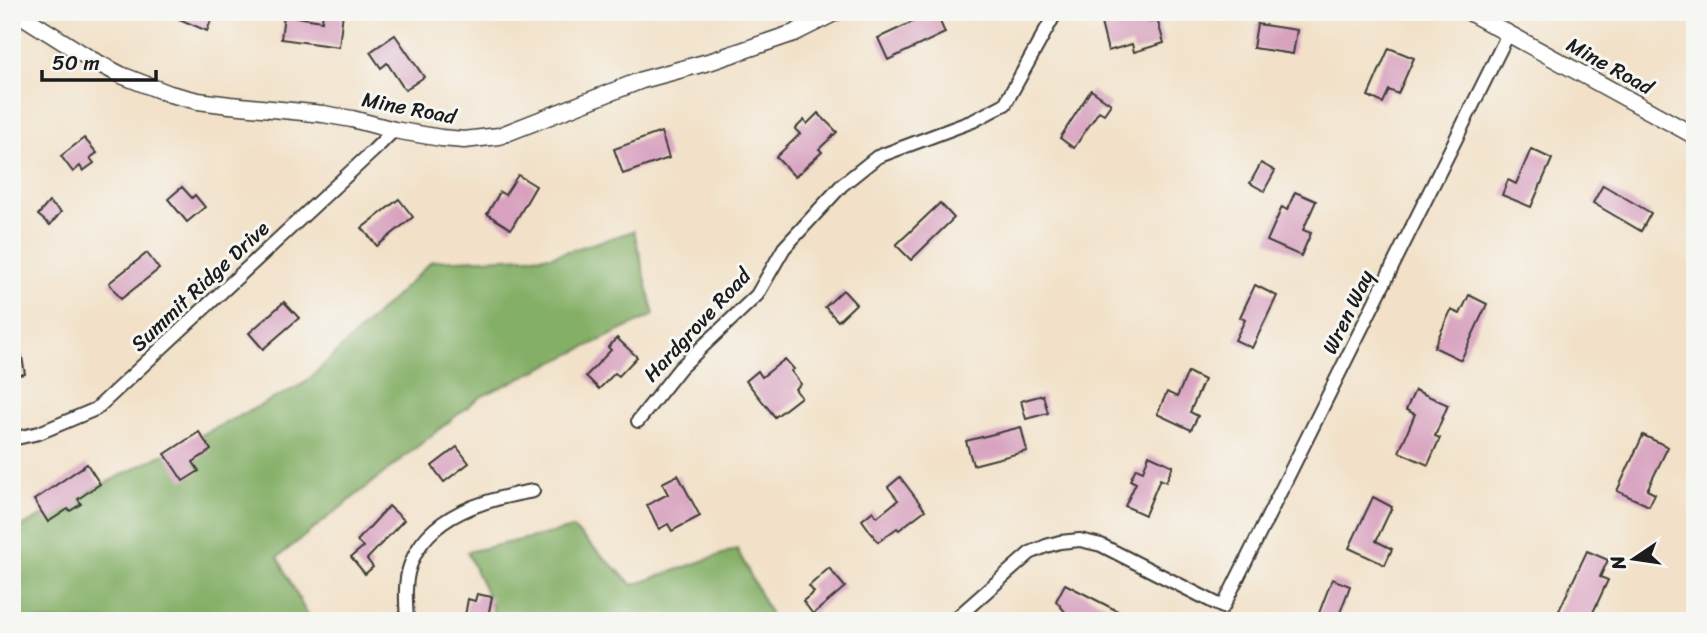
<svg xmlns="http://www.w3.org/2000/svg" width="1707" height="633" font-family="Sriracha,sans-serif">
<style>
.forest{fill:#84af66;stroke:#506641;stroke-width:2}
.building{fill:#d8a2bf}
.lines{fill:none;stroke-linecap:round;stroke-linejoin:round}
.minor-casing{stroke:#3c3a36;stroke-width:16}
.tertiary-casing{stroke:#3c3a36;stroke-width:19}
.minor{stroke:#fff;stroke-width:12}
.tertiary{stroke:#fff;stroke-width:16}
.labels{text-anchor:middle;stroke-width:6;stroke-linejoin:round;paint-order:stroke}
.street-label{font-size:21px;fill:#1c1c1c;stroke:#f6f6f2}
</style>
<rect width="100%" height="100%" fill="#f6f6f2"/>
<filter id="ink" filterUnits="userSpaceOnUse"><feTurbulence type="fractalNoise" baseFrequency=".0143" numOctaves="2"/><feDisplacementMap in="SourceGraphic" scale="14" xChannelSelector="R" yChannelSelector="G"/><feConvolveMatrix kernelMatrix="1 2 1 2 8 2 1 2 1" color-interpolation-filters="sRGB"/></filter>
<filter id="wash" filterUnits="userSpaceOnUse"><feTurbulence type="fractalNoise" baseFrequency=".00686" numOctaves="4" result="noise"/><feDisplacementMap in="SourceGraphic" scale="28" xChannelSelector="R" yChannelSelector="G"/><feGaussianBlur stdDeviation="1.57" result="paint"/><feColorMatrix in="noise" values="0 0 0 0 0 0 0 0 0 0 0 0 0 0 0 0 0 1.4 0 .05"/><feComposite in="paint" operator="in"/></filter>
<g filter="url(#wash)">
<rect width="100%" height="100%" fill="#f2e1c8"/>
<g class="forest">
<polygon points="634,231 654,315 480,397 278,557 310,621 12,621 12,532 72,500 305,383 432,261 552,256"/>
<polygon points="573,528 633,585 737,549 774,621 494,621 492,605 467,552"/>
</g>
<g id="blocks">
<g class="building">
<polygon points="163,12 214,12 207,31"/>
<polygon points="323,12 343,12 339,47 281,39 284,15 322,21"/>
<polygon points="934,12 936,12 945,33 888,60 878,38"/>
<polygon points="1121,12 1147,12 1149,22 1157,19 1164,43 1134,52 1132,44 1108,51 1101,23 1122,17"/>
<polygon points="1257,24 1297,30 1293,54 1253,48"/>
<polygon points="395,35 424,77 405,90 387,63 381,68 370,52"/>
<polygon points="1389,48 1414,58 1398,94 1389,90 1383,103 1368,96"/>
<polygon points="1091,90 1111,104 1104,114 1099,111 1074,148 1060,138"/>
<polygon points="818,113 837,132 819,149 822,152 795,177 776,157 800,134 795,129 804,120 807,124"/>
<polygon points="661,132 669,158 623,174 614,149"/>
<polygon points="84,138 97,153 90,158 94,163 83,171 80,166 73,172 61,156"/>
<polygon points="1531,149 1552,159 1531,207 1502,195 1508,180 1516,184"/>
<polygon points="1261,163 1275,171 1264,191 1250,183"/>
<polygon points="518,175 536,186 511,229 487,214 500,192 505,195"/>
<polygon points="1603,185 1651,213 1641,231 1593,203"/>
<polygon points="182,187 192,198 195,195 205,207 187,222 168,199"/>
<polygon points="1295,192 1316,201 1303,230 1311,233 1301,256 1267,241 1282,207 1287,210"/>
<polygon points="399,199 413,217 377,246 362,228"/>
<polygon points="49,202 61,212 50,225 38,215"/>
<polygon points="940,203 954,218 911,260 896,245"/>
<polygon points="147,253 159,269 121,299 109,283"/>
<polygon points="1255,285 1277,296 1252,348 1235,340 1245,320 1240,317"/>
<polygon points="843,290 856,304 838,321 825,307"/>
<polygon points="1469,295 1487,304 1461,360 1434,347 1451,310 1460,314"/>
<polygon points="284,302 299,318 263,349 249,333"/>
<polygon points="617,338 637,357 619,376 615,373 599,389 586,376 611,350 608,347"/>
<polygon points="12,340 19,340 25,374 12,376"/>
<polygon points="785,359 794,369 791,371 801,384 795,389 801,397 775,417 746,381 758,371 762,377"/>
<polygon points="1188,372 1204,380 1190,412 1198,416 1191,430 1157,414 1167,392 1177,397"/>
<polygon points="1415,390 1448,405 1435,436 1440,438 1428,465 1399,452 1415,414 1406,410"/>
<polygon points="1043,395 1048,413 1026,419 1021,401"/>
<polygon points="1021,427 1027,451 973,465 966,441"/>
<polygon points="199,432 211,450 193,462 199,471 183,481 165,454"/>
<polygon points="1643,435 1668,447 1647,490 1655,494 1649,506 1617,491"/>
<polygon points="457,447 469,463 444,482 432,466"/>
<polygon points="1149,455 1173,466 1166,482 1160,479 1145,515 1125,506 1136,483 1130,480 1136,468 1143,471"/>
<polygon points="87,464 100,484 78,499 81,504 70,511 68,509 48,522 34,500"/>
<polygon points="678,475 700,516 672,531 668,524 659,529 647,505 668,494 662,483"/>
<polygon points="900,477 925,510 899,530 897,528 878,542 862,520 873,511 877,517 898,500 888,487"/>
<polygon points="1373,497 1392,507 1376,541 1392,549 1385,565 1349,548"/>
<polygon points="389,506 404,520 367,559 373,567 365,574 351,557 363,547 357,541"/>
<polygon points="1587,551 1608,560 1600,577 1608,580 1589,621 1554,621"/>
<polygon points="829,568 845,587 813,614 803,601 814,592 809,586"/>
<polygon points="1332,579 1350,586 1337,621 1316,621"/>
<polygon points="1065,584 1137,621 1108,621 1102,618 1099,621 1062,621 1066,613 1056,601"/>
<polygon points="477,594 492,597 487,621 464,621 468,599 475,601"/>
</g>
</g>
</g>
<g filter="url(#ink)">
<use href="#blocks" fill-opacity="0" stroke="#3c3a36" stroke-width="2"/>
<g class="lines">
<defs>
<g id="minor">
<polyline points="638,421 680,368 757,295 784,248 842,185 877,157 973,121 1005,104 1056,12"/>
<polyline points="12,439 39,433 96,409 373,151 394,130"/>
<path d="M407,621c-1,-18 -3,-38 3,-55 17,-51 76,-67 123,-75"/>
<polyline points="953,621 1030,553 1046,546 1060,542 1080,540 1101,545 1223,607 1508,34"/>
</g>
<g id="tertiary">
<polyline points="16,12 92,60 121,75 170,94 198,101 230,105 323,114 352,119 394,130 441,138 464,140 499,136 642,80 712,61 794,33 836,12"/>
<polyline points="1469,12 1695,136"/>
</g>
</defs>
<use href="#minor" class="minor-casing"/>
<use href="#tertiary" class="tertiary-casing"/>
<use href="#minor" class="minor"/>
<use href="#tertiary" class="tertiary"/>
</g>
</g>
<g class="labels">
<g class="street-label">
<text transform="translate(1610 66) rotate(29)" y="7">Mine Road</text>
<text transform="translate(409 108) rotate(11)" y="7">Mine Road</text>
<text transform="translate(200 286) rotate(-43)" y="7">Summit Ridge Drive</text>
<text transform="translate(1348 312) rotate(-64)" y="7">Wren Way</text>
<text transform="translate(697 325) rotate(-47)" y="7">Hardgrove Road</text>
</g>
</g>
<rect width="1707" height="633" fill="none" stroke="#f6f6f2" stroke-width="42"/>
<g transform="translate(1634 559) rotate(257)" stroke="#f6f6f2" stroke-width="5" paint-order="stroke">
<path d="M0-5L12 26L0 18L-12 26Z" fill="#1c1c1c"/>
<text y="-10" font-size="19" font-weight="bold" text-anchor="middle" fill="#1c1c1c">N</text>
</g>
<path d="M42 70v10h114v-10" fill="none" stroke="#1c1c1c" stroke-width="3.5"/>
<text x="52" y="70" font-size="21" fill="#1c1c1c" stroke="#f6f6f2" stroke-width="5" paint-order="stroke">50 m</text>
</svg>
